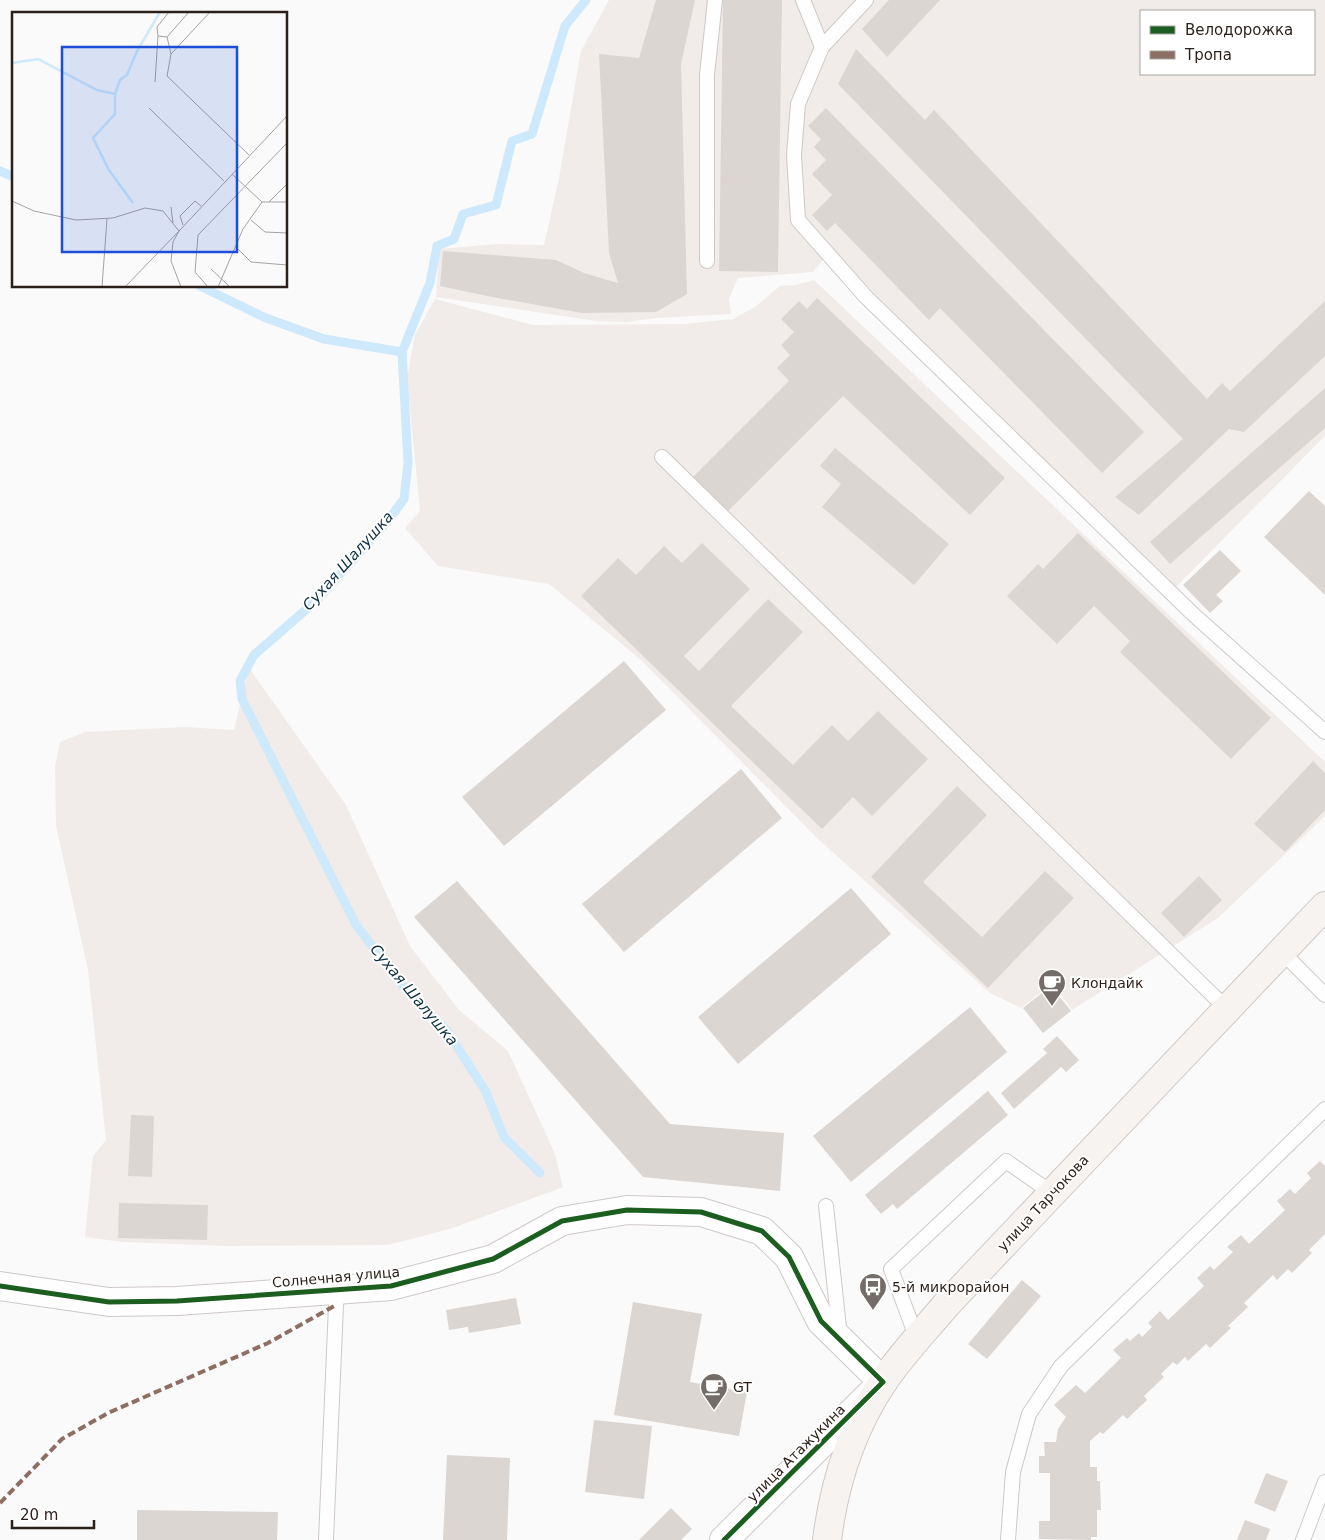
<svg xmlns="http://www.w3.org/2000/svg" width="1325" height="1540" font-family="'DejaVu Sans',sans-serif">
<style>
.built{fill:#f1ece9;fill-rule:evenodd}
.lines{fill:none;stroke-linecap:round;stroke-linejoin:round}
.stream{stroke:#cde9fb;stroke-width:9}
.building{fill:#dcd6d3}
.service-casing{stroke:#cfc9c6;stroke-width:16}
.minor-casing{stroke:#cfc9c6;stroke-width:30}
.secondary-casing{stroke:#cfc9c6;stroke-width:30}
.service{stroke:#fefefe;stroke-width:14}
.minor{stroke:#fefefe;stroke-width:28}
.secondary{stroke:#f7f3f0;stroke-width:28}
.quiet{stroke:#8d6e63;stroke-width:4;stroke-dasharray:8 4;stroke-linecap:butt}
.cycleway-casing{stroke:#fff;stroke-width:8}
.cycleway{stroke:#1b5e20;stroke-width:5}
.labels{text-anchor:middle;stroke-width:4;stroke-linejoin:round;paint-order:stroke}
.poi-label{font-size:14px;fill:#2b1f19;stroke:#fff;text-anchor:start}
.street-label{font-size:14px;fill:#2b1f19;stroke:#fff}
.water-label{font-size:15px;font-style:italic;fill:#0c2f40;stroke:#fff}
.inset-river{fill:none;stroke:#cde9fb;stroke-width:2.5}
.inset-road{fill:none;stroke:#a7a2a0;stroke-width:1}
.view{fill:#1d4ed8;fill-opacity:0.15;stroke:#1d4ed8;stroke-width:2.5}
.inset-edge{fill:none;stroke:#2b1f19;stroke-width:2.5}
</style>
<rect width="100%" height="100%" fill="#fafafa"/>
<g class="built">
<path d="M609,0h716v436l-158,160 -342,-339 -12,15 -75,6 -9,21 2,15 -75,4 -30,4 -30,-1 -160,-24 3,-48 58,-5 47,1 15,-67 22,-127zM1141,11h173v63h-173z"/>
<polygon points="814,280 1325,762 1325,816 1218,918 1072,1010 1053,983 1021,1008 990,993 818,839 641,660 549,584 438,566 405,528 420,511 407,378 415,335 435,299 533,325 684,324 733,319 755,307 780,286 796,285"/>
<polygon points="249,668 346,805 410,946 459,1010 508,1051 555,1154 563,1187 453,1228 388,1245 226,1246 123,1242 85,1237 93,1156 106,1140 88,970 56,826 55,767 60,742 85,732 185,727 234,730"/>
</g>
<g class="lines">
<g class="stream">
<polyline points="0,171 14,177"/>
<polyline points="200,286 266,318 324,339 402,352"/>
<polyline points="540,1173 504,1137 486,1092 447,1031 403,986 356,925 242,699 240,681 254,655 317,600 386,523 404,499 408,463 402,352 430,283 437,246 454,239 463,214 496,205 512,141 532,134 565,26 586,0"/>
</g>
</g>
<g class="building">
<polygon points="656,0 695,0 681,64 687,294 656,312 582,313 492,297 440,286 443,251 556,260 584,273 618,283 609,253 599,54 639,58"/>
<polygon points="723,0 782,0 778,272 719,271"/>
<polygon points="889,0 940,0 887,57 862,29"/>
<polygon points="856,49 925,120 934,110 1207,399 1222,383 1230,391 1325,301 1325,356 1244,432 1229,429 1139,515 1115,497 1183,439 838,84"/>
<polygon points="826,108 1144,432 1102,473 940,308 929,320 835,223 827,231 812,215 832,195 812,174 826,160 814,147 821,139 808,126"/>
<polygon points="817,298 1005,478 970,515 843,396 727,512 692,478 789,381 777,368 790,355 781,345 794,332 781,319 799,301 807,309"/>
<polygon points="1325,388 1325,428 1170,564 1150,542"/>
<polygon points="835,448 949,544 914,585 822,507 841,484 820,466"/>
<polygon points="1309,491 1325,506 1325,595 1264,537"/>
<polygon points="1078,533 1271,718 1231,759 1120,652 1130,641 1094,606 1057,644 1007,596 1038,564 1043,569"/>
<polygon points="702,543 750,589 684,656 699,671 768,599 803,632 731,706 793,765 832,725 848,741 878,711 928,759 872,816 853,797 822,829 581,596 618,558 636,575 664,546 682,563"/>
<polygon points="1220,550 1241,571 1216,595 1223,601 1210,613 1183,585"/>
<polygon points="624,661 666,710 504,846 462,797"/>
<polygon points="1313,761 1325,773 1325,810 1285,852 1254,824"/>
<polygon points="741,769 782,818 624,952 582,904"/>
<polygon points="957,786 987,815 923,882 982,937 1045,871 1074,898 988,988 871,877"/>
<polygon points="1199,876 1222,900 1184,937 1161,913"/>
<polygon points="457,881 670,1124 784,1133 780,1191 643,1177 414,917"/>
<polygon points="851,888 891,934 738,1064 698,1017"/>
<polygon points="1051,986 1071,1011 1043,1033 1023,1008"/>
<polygon points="970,1007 1007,1052 851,1182 813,1136"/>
<polygon points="1057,1036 1079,1060 1066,1072 1061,1067 1014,1109 1001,1093 1047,1053 1043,1049"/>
<polygon points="988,1091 1008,1115 897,1209 893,1204 881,1214 865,1195"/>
<polygon points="131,1115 154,1116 152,1177 128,1176"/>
<polygon points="1320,1161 1325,1166 1325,1234 1309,1250 1312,1253 1292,1273 1288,1269 1277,1280 1273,1275 1244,1303 1248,1307 1228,1326 1231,1328 1210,1348 1206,1344 1188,1361 1185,1357 1177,1365 1173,1362 1161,1374 1164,1377 1144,1396 1147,1400 1127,1419 1123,1415 1103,1434 1100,1432 1090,1441 1090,1467 1097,1467 1097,1481 1100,1481 1101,1510 1097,1510 1097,1537 1091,1537 1091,1540 1039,1539 1039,1521 1050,1521 1050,1473 1039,1473 1039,1456 1045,1456 1044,1442 1056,1442 1058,1429 1066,1417 1054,1405 1076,1385 1085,1393 1121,1358 1113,1350 1127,1338 1130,1341 1139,1333 1142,1337 1152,1327 1148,1323 1160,1311 1168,1320 1204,1286 1197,1278 1210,1266 1214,1270 1233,1252 1227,1247 1241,1235 1249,1244 1285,1210 1277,1201 1290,1189 1295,1194 1311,1178 1307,1173"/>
<polygon points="119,1203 208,1205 207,1240 118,1238"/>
<polygon points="1022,1280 1041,1296 987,1359 968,1344"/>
<polygon points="516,1298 521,1324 469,1333 468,1327 449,1330 446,1310"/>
<polygon points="633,1302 702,1314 690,1382 747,1392 739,1436 614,1415"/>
<polygon points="594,1420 652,1426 644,1499 585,1492"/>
<polygon points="447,1455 510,1458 507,1540 443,1540"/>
<polygon points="1266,1473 1288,1481 1275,1512 1254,1503"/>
<polygon points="671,1508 692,1529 681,1540 639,1540"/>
<polygon points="137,1510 278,1512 277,1540 137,1540"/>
<polygon points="1245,1520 1270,1529 1266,1540 1237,1540"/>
</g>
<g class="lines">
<defs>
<g id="service">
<polyline points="803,0 822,47"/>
<polyline points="866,0 822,47 798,104 794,155 798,220 866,297 1194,615 1325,732"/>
<polyline points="707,261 707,75 715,0"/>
<polyline points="662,457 1228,1010"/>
<polyline points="1282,952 1325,995"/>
<polyline points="826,1206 840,1337"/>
<polyline points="917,1339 891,1269 1006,1161 1052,1193"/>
<polyline points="326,1540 336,1305 339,1290"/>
<polyline points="1008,1540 1013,1472 1029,1414 1061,1366 1325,1109"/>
<polyline points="1303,1540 1325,1482"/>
</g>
<polyline id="minor" points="0,1286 109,1302 177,1301 391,1286 493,1259 562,1221 627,1210 701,1212 762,1231 789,1257 821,1321 883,1382 724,1540"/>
<path id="secondary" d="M827,1540c7,-56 24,-110 56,-158 18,-27 42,-52 63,-77l379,-399"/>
</defs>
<use href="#service" class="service-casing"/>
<use href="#minor" class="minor-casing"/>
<use href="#secondary" class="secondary-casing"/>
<use href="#service" class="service"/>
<use href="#minor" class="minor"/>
<use href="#secondary" class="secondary"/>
<polyline class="quiet" points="0,1503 62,1439 108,1413 268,1343 336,1305"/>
<defs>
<polyline id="cycleway" points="0,1286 109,1302 177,1301 391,1286 493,1259 562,1221 627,1210 701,1212 762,1231 789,1257 821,1321 883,1382 724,1540"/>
</defs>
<use href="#cycleway" class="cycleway-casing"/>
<use href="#cycleway" class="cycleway"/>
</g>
<defs>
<symbol id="cafe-pin" viewBox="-11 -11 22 30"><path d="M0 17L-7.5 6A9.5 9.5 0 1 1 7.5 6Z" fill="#736c68" stroke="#fff"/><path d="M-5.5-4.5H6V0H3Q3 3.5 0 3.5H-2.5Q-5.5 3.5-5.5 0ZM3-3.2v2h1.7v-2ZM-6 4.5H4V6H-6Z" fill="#fff"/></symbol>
<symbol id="bus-pin" viewBox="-11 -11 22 30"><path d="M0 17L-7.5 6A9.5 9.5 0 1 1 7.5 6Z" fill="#736c68" stroke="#fff"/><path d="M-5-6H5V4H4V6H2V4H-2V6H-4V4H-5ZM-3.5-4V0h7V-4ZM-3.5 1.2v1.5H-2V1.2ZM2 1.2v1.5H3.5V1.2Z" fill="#fff"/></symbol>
</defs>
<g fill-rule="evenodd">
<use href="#cafe-pin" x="1036" y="967" width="32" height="43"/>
<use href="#bus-pin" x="857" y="1271" width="32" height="43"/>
<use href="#cafe-pin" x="698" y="1371" width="32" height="43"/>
</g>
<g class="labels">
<g class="poi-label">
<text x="1071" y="988">Клондайк</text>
<text x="892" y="1292">5-й микрорайон</text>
<text x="733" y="1392">GT</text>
</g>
<g class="street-label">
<text transform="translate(1043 1203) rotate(-47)" y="5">улица Тарчокова</text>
<text transform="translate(336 1277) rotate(-5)" y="5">Солнечная улица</text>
<text transform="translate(796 1453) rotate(-45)" y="5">улица Атажукина</text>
</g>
<g class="water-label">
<text transform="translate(348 561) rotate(-48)" y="5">Сухая Шалушка</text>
<text transform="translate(414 995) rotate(50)" y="5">Сухая Шалушка</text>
</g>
</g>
<g transform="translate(12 12)">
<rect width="275" height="275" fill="#fafafa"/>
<path class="inset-river" d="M0,51l26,-4 59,31 18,4M121,191l-24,-33 -16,-32 22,-24v-20l5,-14 7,-5 10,-24 23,-39"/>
<path class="inset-road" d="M198,0l-39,42 -4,22 82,79M146,24l-1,-9 12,-15M159,42l-4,-17 22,-25M143,70l3,-46 9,1M137,96l75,73M0,189l22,10 42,9 37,-2 32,-10 18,3 16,20 -54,56M250,190h7l18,-18M257,190h18M159,195l2,16M239,208l14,12 22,1M171,213l-3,-9 15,-15 6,5M224,235l15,15 36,3M199,257l19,18M90,275l5,-68M169,275l-10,-26 2,-19 6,-11 108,-115M196,275l-13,-15 3,-37 89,-92M206,275l25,-58 19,-27 -30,-28"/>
<path class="view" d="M50,35h175v205h-175z"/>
<rect width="275" height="275" class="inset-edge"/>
</g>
<rect x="1140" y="10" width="175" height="65" fill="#ffffff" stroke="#aaa5a3"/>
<rect x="1150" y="26" width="25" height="8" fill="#1b5e20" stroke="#aaa5a3"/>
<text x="1185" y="35" font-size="15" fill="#2b1f19">Велодорожка</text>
<rect x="1150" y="51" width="25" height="8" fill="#8d6e63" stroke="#aaa5a3"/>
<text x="1185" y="60" font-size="15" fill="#2b1f19">Тропа</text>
<path d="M12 1520v8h82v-8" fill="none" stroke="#2b1f19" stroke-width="2.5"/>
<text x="20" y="1520" font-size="15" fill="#2b1f19" stroke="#ffffff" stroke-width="4" paint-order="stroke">20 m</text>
</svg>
